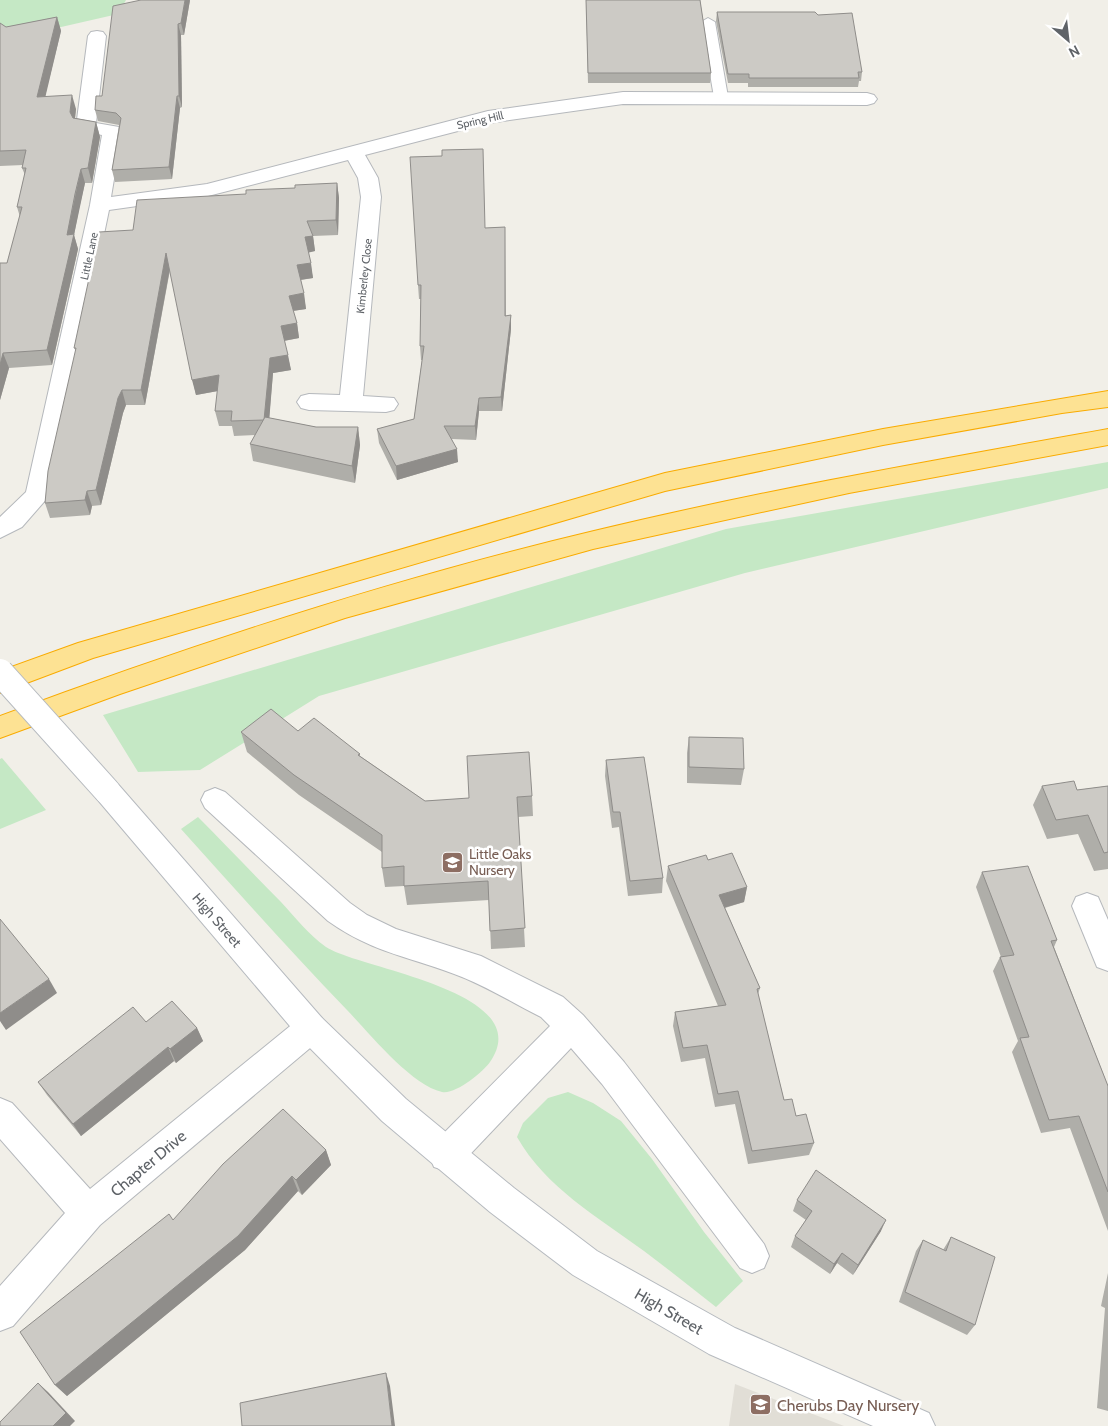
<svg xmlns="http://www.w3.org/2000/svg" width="1108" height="1426" font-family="Cabin,sans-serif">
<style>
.education{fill:#e1ded6}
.green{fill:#c5e8c5}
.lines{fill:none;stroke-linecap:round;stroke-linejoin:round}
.lane-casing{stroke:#b5b8bc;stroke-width:2}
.street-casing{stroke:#b5b8bc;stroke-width:2}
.secondary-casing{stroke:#b6babf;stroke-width:2}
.highway-casing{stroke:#f9ab00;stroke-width:2}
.lane{fill:#fff;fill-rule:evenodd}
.street{fill:#fff;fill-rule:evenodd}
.secondary{fill:#fff;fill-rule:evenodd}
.highway{fill:#fde293;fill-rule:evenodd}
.secondary-bridge-casing{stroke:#b6babf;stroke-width:28;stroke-linecap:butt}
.secondary-bridge{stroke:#fff;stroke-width:26}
.wall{fill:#afaea9}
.shaded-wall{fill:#8f8d8a}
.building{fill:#cccac5;stroke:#8f8d8a}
.labels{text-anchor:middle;stroke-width:5;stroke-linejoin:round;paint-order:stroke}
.far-street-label{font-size:11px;fill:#5f6368;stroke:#fff}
.education-label{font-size:14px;fill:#785e54;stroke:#fff;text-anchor:start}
.street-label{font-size:14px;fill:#5f6368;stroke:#fff}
.near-street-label{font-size:16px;fill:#5f6368;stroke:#fff}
.near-education-label{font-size:16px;fill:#785e54;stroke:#fff;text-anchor:start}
</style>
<rect width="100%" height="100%" fill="#f1efe8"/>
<polygon class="education" points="735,1384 844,1426 729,1426"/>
<g class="green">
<polygon points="0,0 126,0 118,14 13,38 0,28"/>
<polygon points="1108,462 1108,488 745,573 319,696 200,770 138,772 103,715 726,529"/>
<polygon points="2,758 46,810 0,829 0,759"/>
<path d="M198,817c28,28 55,57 83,85 14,15 28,33 45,45 33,22 213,44 164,115 -7,10 -35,33 -48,30 -31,-7 -72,-58 -95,-82 -57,-59 -111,-120 -166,-181z"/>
<path d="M568,1092l25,11 28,18 31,38 52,73 39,49 -27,26c-24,-19 -48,-38 -72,-56 -46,-34 -98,-63 -127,-114l6,-14 25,-25z"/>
</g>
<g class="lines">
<defs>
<polygon id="lane" points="708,18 715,22 728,97 721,101 714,97 701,22"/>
<g id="street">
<polygon points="97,31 103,32 106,36 96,123 119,127 122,131 111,197 207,184 488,111 623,92 867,93 874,95 877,99 874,103 867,105 623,104 489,123 365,155 378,178 381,197 363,396 394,398 398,404 394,410 386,412 309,410 301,408 297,402 301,396 309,394 340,395 361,197 358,178 348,160 208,196 109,210 50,495 22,527 0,538 0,517 26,492 90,205 102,135 79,131 76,127 88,36 91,32"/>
<path d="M215,788l10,4 125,111 17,12 29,14 85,27 82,41 20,18 41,47 140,182 5,12 -5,12 -12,5 -12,-5 -138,-184 -31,-36 -113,119 -12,4 -12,-4 -5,-12 5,-12 116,-117 -9,-9c-26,-13 -52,-29 -79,-40 -49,-20 -88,-23 -134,-56l-123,-113 -4,-8 4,-8z"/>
<polygon points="1087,893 1098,897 1108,920 1108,971 1097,967 1072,906 1076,897"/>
<polygon points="311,1013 322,1018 327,1028 322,1038 100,1225 13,1326 0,1331 0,1286 65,1213 0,1139 0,1098 12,1103 90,1189 300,1018"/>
</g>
<polygon id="secondary" points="107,779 117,783 322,1018 406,1099 514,1188 597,1251 735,1328 929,1413 935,1426 873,1426 709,1354 573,1275 490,1212 382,1121 300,1038 97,799 93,791 97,783"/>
<g id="highway">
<polygon points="1108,391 1108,407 1062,413 883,445 665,491 93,658 0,693 0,671 78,643 665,473 883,429"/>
<path d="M1108,429v16l-259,48 -256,56 -248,69 -225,76 -120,44v-22c194,-72 392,-137 594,-185 170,-41 342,-71 514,-102z"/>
</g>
</defs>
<use href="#lane" class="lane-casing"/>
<use href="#street" class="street-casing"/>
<use href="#secondary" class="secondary-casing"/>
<use href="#highway" class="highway-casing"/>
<use href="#lane" class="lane"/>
<use href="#street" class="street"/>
<use href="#secondary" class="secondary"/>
<use href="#highway" class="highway"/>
<defs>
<polyline id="secondary-bridge" points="0,672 107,791"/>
</defs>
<use href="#secondary-bridge" class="secondary-bridge-casing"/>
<use href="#secondary-bridge" class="secondary-bridge"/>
</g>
<g class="wall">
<polygon points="190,0 184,35 181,35 182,107 180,108 172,179 115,182 112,170 119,125 98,121 95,110 102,96"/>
<polygon points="586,0 700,0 711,73 710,83 588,83"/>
<polygon points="717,12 862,72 861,81 859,81 858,87 748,87 748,83 728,83 716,21"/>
<polygon points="57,17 61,31 45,96 76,109 75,118 96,122 100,137 92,183 85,183 79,209 74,235 78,249 52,365 9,368 0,400 0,263 7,263 20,217 17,207 25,175 22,168 23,165 0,166 0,23 6,27"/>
<polygon points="337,183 339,198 338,235 313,236 315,251 308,252 313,278 301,280 306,309 293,311 297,323 299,338 284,341 291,370 273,373 269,418 316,427 358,427 360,445 355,483 253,461 250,444 255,435 234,436 232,426 219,426 215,411 218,391 196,395 170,270 145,405 126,405 123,413 101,505 92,506 90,515 50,518 45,503 76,351 74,348 133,230 246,194"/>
<polygon points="505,227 506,316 511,315 511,329 502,411 479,411 476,440 452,439 458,462 397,480 379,443 377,429 414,419 422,360 421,360 420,346 421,299 419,299 418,285 485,228"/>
<polygon points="298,731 360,754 360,756 425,801 532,796 533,816 518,817 525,947 491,949 489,900 407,905 404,886 385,887 382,868 382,852 299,795 247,752 241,732"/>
<polygon points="689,737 744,769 741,785 687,783 687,753"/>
<polygon points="606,760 663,878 662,893 628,896 619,827 612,828 605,776"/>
<polygon points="1042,786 1077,790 1108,786 1108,869 1094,871 1078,834 1047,839 1033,805"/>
<polygon points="708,860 747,887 744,902 725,908 760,988 758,994 784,1100 796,1116 814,1143 809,1155 748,1164 735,1104 715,1107 705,1058 681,1062 673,1026 675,1012 718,1006 666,881 668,866"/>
<polygon points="982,872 1057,940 1054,947 1108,1086 1108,1231 1070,1128 1041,1133 1012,1052 1018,1041 993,971 1000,957 1001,957 976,887"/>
<polygon points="146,1022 197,1028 203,1041 176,1063 174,1061 81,1136 47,1095 38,1082"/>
<polygon points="326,1150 331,1165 302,1195 298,1191 245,1250 67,1396 55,1385 173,1220"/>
<polygon points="797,1200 881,1231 853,1275 837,1263 830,1274 791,1247 795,1236 806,1220 793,1211"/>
<polygon points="951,1237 975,1325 967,1335 899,1302 916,1251 923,1240 943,1250"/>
<polygon points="1108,1273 1108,1411 1097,1408 1105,1308 1101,1306"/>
</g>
<g class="shaded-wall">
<polygon points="185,0 190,0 184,35 181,23"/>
<polygon points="57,17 61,31 42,111 37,97"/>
<polygon points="178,24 181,35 182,107 179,96"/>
<polygon points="72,95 76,109 74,127 70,112"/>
<polygon points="177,96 180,108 172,179 169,167"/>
<polygon points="96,122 100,137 92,183 88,168"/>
<polygon points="81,169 85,183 74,235 78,249 52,365 47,350 67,235"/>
<polygon points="337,183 339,198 338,235 336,220"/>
<polygon points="313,236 315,251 307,253 305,237"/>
<polygon points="166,253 170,268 145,405 141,390"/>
<polygon points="311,263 313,278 299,280 297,265"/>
<polygon points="304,293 306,309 292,311 289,296"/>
<polygon points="511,315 511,329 502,411 501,397"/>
<polygon points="297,323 299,338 283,341 281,326"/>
<polygon points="3,353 9,368 0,400 0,365"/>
<polygon points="288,355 291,370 273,373 268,435 264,420 270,358"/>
<polygon points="219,375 223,390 196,395 192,380"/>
<polygon points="122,390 126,405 123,413 101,505 96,490 118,398"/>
<polygon points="479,398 479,411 476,440 475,426"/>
<polygon points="358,427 360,445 355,483 352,466"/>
<polygon points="457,449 458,462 397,480 396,466"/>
<polygon points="87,491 92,506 90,515 85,500"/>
<polygon points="747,887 744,902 716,910 719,895"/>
<polygon points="49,979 57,993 6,1030 0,1021 0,1013"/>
<polygon points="197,1028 203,1041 176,1063 170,1049"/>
<polygon points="168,1047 174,1061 81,1136 73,1124"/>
<polygon points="326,1150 331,1165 302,1195 296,1180"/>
<polygon points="292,1176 298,1191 245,1250 67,1396 55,1385"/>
<polygon points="886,1220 881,1231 853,1275 858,1265"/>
<polygon points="842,1253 837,1263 830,1274 834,1264"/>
<polygon points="386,1373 390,1386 395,1426 392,1426"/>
<polygon points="38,1383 48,1392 75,1421 70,1426 53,1426"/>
</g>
<g class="building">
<polygon points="141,0 185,0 181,23 178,24 179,96 177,96 169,167 112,170 121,118 116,113 95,110 96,96 102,96 113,6"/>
<polygon points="586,0 700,0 711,73 588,73"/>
<polygon points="717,12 815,12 818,15 852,13 862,72 858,72 859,78 749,78 749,74 728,74"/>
<polygon points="57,17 37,97 72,95 70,112 73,118 96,122 88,168 81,169 75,194 67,235 74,234 47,350 3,353 0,365 0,263 7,263 22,207 17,207 26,168 22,168 26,150 0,151 0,23 6,27"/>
<polygon points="483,149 485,228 505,227 505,316 511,315 501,397 479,398 475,426 444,426 457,449 396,466 377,429 414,419 424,346 420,346 421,285 418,285 410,157 442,156 442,150"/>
<polygon points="337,183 336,220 307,221 313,236 305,237 311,263 297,265 304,293 289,296 297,323 281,326 288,355 270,358 264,420 231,421 232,411 215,411 219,375 192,380 166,253 141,390 122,390 118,398 96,490 87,491 85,500 45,503 48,471 76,348 74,348 99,232 133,230 137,200 246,194 246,190 295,188 295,185"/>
<polygon points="265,417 316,427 358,427 352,466 250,444"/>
<polygon points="271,709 298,731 314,718 360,754 358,755 425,801 469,798 467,756 529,752 532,796 517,797 525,928 490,931 488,881 404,886 404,866 382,868 382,835 294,775 241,732"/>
<polygon points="689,737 743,738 744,769 689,767"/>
<polygon points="644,757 663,878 630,881 620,812 613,812 606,760"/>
<polygon points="1074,781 1077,790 1108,786 1108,852 1104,853 1088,815 1056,820 1042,786"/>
<polygon points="732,853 747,887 719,895 760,988 757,989 784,1100 792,1099 796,1116 806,1114 814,1143 752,1151 738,1091 718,1094 707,1045 683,1048 675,1012 726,1005 668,866 706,855 708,860"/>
<polygon points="1028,866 1057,940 1051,941 1108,1086 1108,1192 1079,1116 1049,1120 1020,1038 1029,1037 1000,957 1014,955 982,872"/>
<polygon points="0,919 49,979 0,1013"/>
<polygon points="172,1001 197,1028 170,1049 168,1047 73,1124 38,1082 133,1007 146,1022"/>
<polygon points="283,1109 326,1150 296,1180 292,1176 238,1236 55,1385 20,1332 169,1214 173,1220 223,1164"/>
<polygon points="816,1170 886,1220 858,1265 842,1253 834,1264 795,1236 812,1211 797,1200"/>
<polygon points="951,1237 995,1257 975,1325 905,1292 923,1240 946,1251"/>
<polygon points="386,1373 392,1426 242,1426 240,1403"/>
<polygon points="38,1383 66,1413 53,1426 0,1426 0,1422"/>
</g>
<defs>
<symbol id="school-square" viewBox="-11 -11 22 22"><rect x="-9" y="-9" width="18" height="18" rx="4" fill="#8d6e63" stroke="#fff"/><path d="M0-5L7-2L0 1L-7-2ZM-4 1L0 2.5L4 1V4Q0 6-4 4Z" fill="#fff"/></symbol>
</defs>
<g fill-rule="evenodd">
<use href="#school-square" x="440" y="850" width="25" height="25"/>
<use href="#school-square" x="748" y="1392" width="25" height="25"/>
</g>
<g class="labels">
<g class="far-street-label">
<text transform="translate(480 120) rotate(-13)" y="4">Spring Hill</text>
<text transform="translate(89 256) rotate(-78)" y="4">Little Lane</text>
<text transform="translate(364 276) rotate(-84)" y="4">Kimberley Close</text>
</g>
<g class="education-label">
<text x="469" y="859">Little Oaks<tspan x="469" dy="16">Nursery</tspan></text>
</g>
<g class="street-label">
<text transform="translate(217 920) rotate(49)" y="5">High Street</text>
</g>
<g class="near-street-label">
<text transform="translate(148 1163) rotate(-40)" y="6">Chapter Drive</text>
<text transform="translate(669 1311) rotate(30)" y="6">High Street</text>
</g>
<g class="near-education-label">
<text x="777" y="1411">Cherubs Day Nursery</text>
</g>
</g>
<g transform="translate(1068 40) rotate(152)" stroke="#ffffff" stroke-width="4" paint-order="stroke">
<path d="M0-4L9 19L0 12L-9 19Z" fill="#5f6368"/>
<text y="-8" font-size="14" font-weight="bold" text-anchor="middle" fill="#5f6368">N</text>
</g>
</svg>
